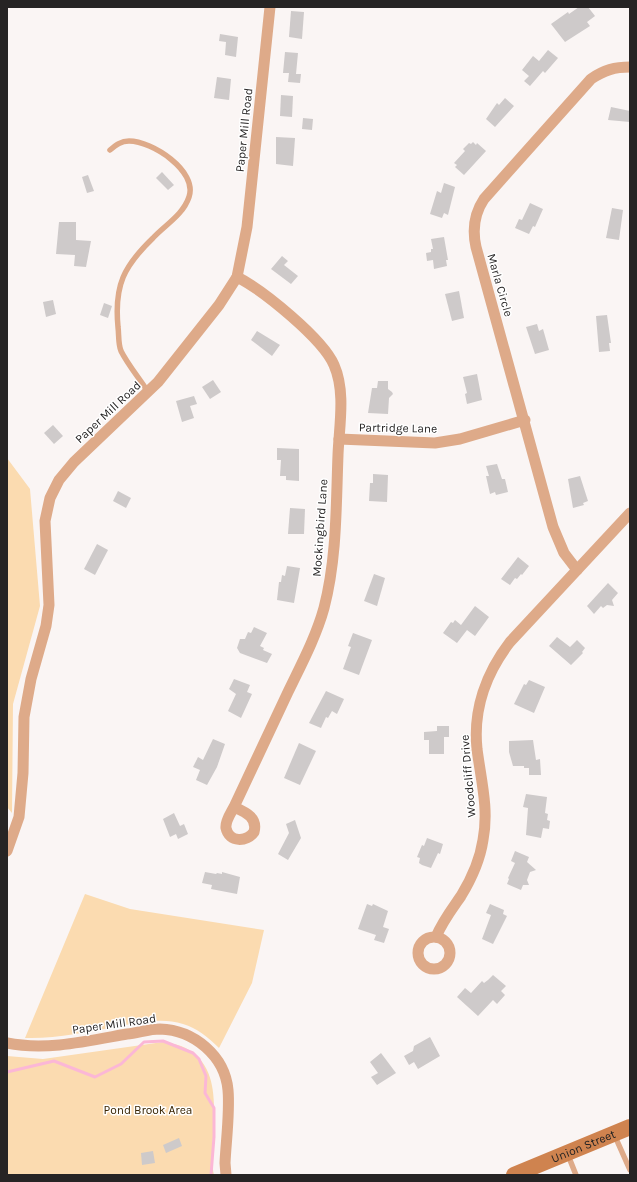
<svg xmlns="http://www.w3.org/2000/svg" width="637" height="1182" font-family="Karla,sans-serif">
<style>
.green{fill:#fbdbb0}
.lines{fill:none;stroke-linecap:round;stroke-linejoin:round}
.stream{stroke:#fbb7d6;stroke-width:3}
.building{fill:#cecaca}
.lane{stroke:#deaa89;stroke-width:5.5}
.street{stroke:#deaa89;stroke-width:11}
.secondary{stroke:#cf834f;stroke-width:16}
.labels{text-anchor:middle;stroke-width:3;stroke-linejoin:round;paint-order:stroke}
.street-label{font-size:12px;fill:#262424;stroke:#fff}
.park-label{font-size:12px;fill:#392503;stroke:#fff}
</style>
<rect width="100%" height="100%" fill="#faf5f4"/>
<g class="green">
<polygon points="7,458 30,489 40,606 13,704 12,813 7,807"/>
<path d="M85,894l45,15 134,21 -12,53 -33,65c-11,-11 -22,-20 -36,-24 -22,-7 -45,-1 -67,3 -30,5 -60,12 -91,11z"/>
<path d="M163,1042c6,1 13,2 18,4 51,21 26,88 33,129h-207v-119l36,3z"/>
</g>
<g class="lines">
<polyline class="stream" points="7,1072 54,1061 95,1077 121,1064 144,1042 163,1041 193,1053 199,1059 206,1076 205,1093 214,1108 214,1137 211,1175"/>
</g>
<g class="building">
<polygon points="579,7 588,7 595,16 587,22 590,26 565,42 551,24 568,12 569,14"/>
<polygon points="291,11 304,12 302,39 289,37"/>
<polygon points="220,34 238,37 236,57 225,55 226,42 219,41"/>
<polygon points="548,50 558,58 545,73 543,71 530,86 524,81 529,76 522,70 533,56 539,61"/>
<polygon points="285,52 298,53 296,74 301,74 300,83 288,82 289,73 283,73"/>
<polygon points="217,77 231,79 229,100 214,98"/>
<polygon points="281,95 293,96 292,117 280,116"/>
<polygon points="505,98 514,106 495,127 486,119 497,103 499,105"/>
<polygon points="611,107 630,111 630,122 608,120"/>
<polygon points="303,118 313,119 312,130 302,129"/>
<polygon points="276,137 295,138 293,166 276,164"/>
<polygon points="473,142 476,145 477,143 486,151 464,175 455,167 457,165 454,163 465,151 463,149 469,143 471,144"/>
<polygon points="162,172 174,185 168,190 156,178"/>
<polygon points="88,175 94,191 87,193 82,177"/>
<polygon points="444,183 455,187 448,215 444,213 442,218 430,214 437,191 441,193"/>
<polygon points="530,203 543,209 535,227 533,226 529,234 515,228 519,219 522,220"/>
<polygon points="612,208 623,210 619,240 606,238"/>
<polygon points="59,222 76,222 76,240 91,241 86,267 74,266 75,255 56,254"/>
<polygon points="444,237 448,260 446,260 447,266 434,269 433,260 427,261 426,253 431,252 431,249 433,249 431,239"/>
<polygon points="282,256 288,261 284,265 298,276 291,284 271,269"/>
<polygon points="459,291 464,318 452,321 445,294"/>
<polygon points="53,300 56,314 46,317 43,302"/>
<polygon points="104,303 112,306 108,318 100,315"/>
<polygon points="607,315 611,343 609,343 610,351 599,352 596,316"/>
<polygon points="537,324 539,331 543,329 549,350 535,354 526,327"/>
<polygon points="257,331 280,345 272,356 251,340"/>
<polygon points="477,374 482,400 467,404 465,394 467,393 463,377"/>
<polygon points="213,380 221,392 210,399 202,387"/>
<polygon points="378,381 388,381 388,389 392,392 393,394 389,398 388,414 368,413 372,388 377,388"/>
<polygon points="194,396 197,404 190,406 194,418 182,422 176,401"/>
<polygon points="53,425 63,436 54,444 44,433"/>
<polygon points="277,448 299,449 299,481 286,480 286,476 280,476 281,460 277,460"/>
<polygon points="497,464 502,479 505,479 508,492 496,495 495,492 490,494 486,476 489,476 486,466"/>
<polygon points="373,474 388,475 387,502 369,501 370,483 373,483"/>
<polygon points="580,476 588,501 583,503 584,505 573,508 568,479"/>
<polygon points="118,491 131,498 126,508 113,501"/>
<polygon points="290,508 305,509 304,534 288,534"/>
<polygon points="97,544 108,550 95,575 84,569"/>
<polygon points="518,557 529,566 522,575 521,574 517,579 515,578 510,585 501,579"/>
<polygon points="287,566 300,568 294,603 277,600 279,582 281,582 282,575 285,576"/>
<polygon points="374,574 385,578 377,606 364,601"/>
<polygon points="608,583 618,593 612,600 614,606 607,605 603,608 601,606 594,614 587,606"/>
<polygon points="475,606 489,617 475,636 467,630 457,643 443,633 451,622 453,623 455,620 461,625"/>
<polygon points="254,627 267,633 260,646 264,648 263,650 272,654 267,663 240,653 237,648 240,639 245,639 248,632 251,633"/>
<polygon points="353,633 372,640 359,675 343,669 351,647 348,646"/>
<polygon points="557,637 570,647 577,640 585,648 582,652 583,653 571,665 549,646"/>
<polygon points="234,679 250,685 247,692 252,694 241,718 228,711 236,694 229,689"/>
<polygon points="529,680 545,687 534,713 514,704 524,684 526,685"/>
<polygon points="326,691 344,699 337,714 332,711 328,718 326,717 321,728 309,723"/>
<polygon points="437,726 449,726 449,737 444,737 444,754 429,754 429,740 424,740 424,732 437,731"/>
<polygon points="213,739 225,744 217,767 207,785 196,780 200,770 193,767 198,757 203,760"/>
<polygon points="533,740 536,760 540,759 541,775 529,775 529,768 524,768 524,766 513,766 509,752 509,741"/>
<polygon points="299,743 316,751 300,785 284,778"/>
<polygon points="526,794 547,797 545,813 548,814 547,820 550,821 549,829 543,828 541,838 526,835 528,808 523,807"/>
<polygon points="174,813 180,826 184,824 188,834 178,839 176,834 170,837 163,819"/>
<polygon points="295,820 301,838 288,860 278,854 289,833 286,824"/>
<polygon points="427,838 443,844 440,854 438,853 431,868 422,865 419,863 420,858 417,857 422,845 424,846"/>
<polygon points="515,851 529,857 527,862 536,870 530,872 527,880 529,885 523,885 521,890 507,884 509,879 508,878 515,863 511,861"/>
<polygon points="205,872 216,874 217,873 222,874 222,872 240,877 237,894 211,889 212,885 202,883"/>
<polygon points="367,904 372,906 373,904 388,911 383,927 389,929 384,943 374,940 376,935 358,929"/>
<polygon points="490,904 504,910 503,914 507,916 493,944 482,939 491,915 486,913"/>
<polygon points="493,975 506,986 501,991 505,995 497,1004 493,1000 478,1016 457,997 465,988 471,993 482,981 484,983 488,980"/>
<polygon points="430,1037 440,1056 418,1069 414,1062 409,1065 404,1056 413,1051 414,1046"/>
<polygon points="381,1053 396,1073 377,1085 371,1077 378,1073 370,1062"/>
<polygon points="179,1138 182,1146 166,1153 163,1145"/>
<polygon points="153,1151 155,1163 142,1165 141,1153"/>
</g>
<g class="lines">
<g class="lane">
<path d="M110,150c6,-5 11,-9 19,-9 23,0 69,30 60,56 -6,18 -24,28 -36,41 -29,28 -39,47 -35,89 1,7 0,17 3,24 7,14 19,28 27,41"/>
<polyline points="614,1134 630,1170"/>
<polyline points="568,1155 576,1175"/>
</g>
<g class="street">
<polyline points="339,439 435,443 460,439 525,420"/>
<path d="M577,570l-13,-17 -11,-26 -77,-280c-4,-18 -2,-33 8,-48l107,-120c13,-9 24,-12 39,-12"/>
<path d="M234,807c11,5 24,10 20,25 -7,10 -25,11 -28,-4 -1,-7 5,-15 8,-21 18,-39 36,-77 54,-115 13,-27 28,-55 36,-84 13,-50 12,-102 14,-153 1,-28 8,-63 -4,-90 -11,-26 -71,-75 -97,-88"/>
<polyline points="7,851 19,817 23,773 24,717 31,679 46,626 49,605 45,521 50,498 59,480 74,462 158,382 219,305 237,277 247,227 270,7"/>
<path d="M436,937c6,-15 16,-28 25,-41 11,-18 19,-36 22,-56 6,-31 -2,-60 -6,-91 -4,-39 9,-76 33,-107l120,-129"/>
<circle cx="434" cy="953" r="16"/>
<path d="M7,1043c39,8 81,-2 120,-9 11,-1 22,-5 33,-5 34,1 65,27 68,61 2,22 -2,51 -3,73l1,12"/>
</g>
<path class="secondary" id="s1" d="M514,1175l116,-48"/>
</g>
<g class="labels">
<g class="street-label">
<text transform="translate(244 130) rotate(-84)" y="4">Paper Mill Road</text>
<text transform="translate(500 285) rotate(74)" y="4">Marla Circle</text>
<text transform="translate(108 412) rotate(-43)" y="4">Paper Mill Road</text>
<text transform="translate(398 428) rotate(1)" y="4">Partridge Lane</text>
<text transform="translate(320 528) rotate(-86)" y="4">Mockingbird Lane</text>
<text transform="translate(468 776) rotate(-95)" y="4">Woodcliff Drive</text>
<text transform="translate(114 1024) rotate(-8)" y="4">Paper Mill Road</text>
<text dy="4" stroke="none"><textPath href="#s1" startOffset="75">Union Street</textPath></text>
</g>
<g class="park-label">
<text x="148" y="1114">Pond Brook Area</text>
</g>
</g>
<rect width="637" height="1182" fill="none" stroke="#262424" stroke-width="16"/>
</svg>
